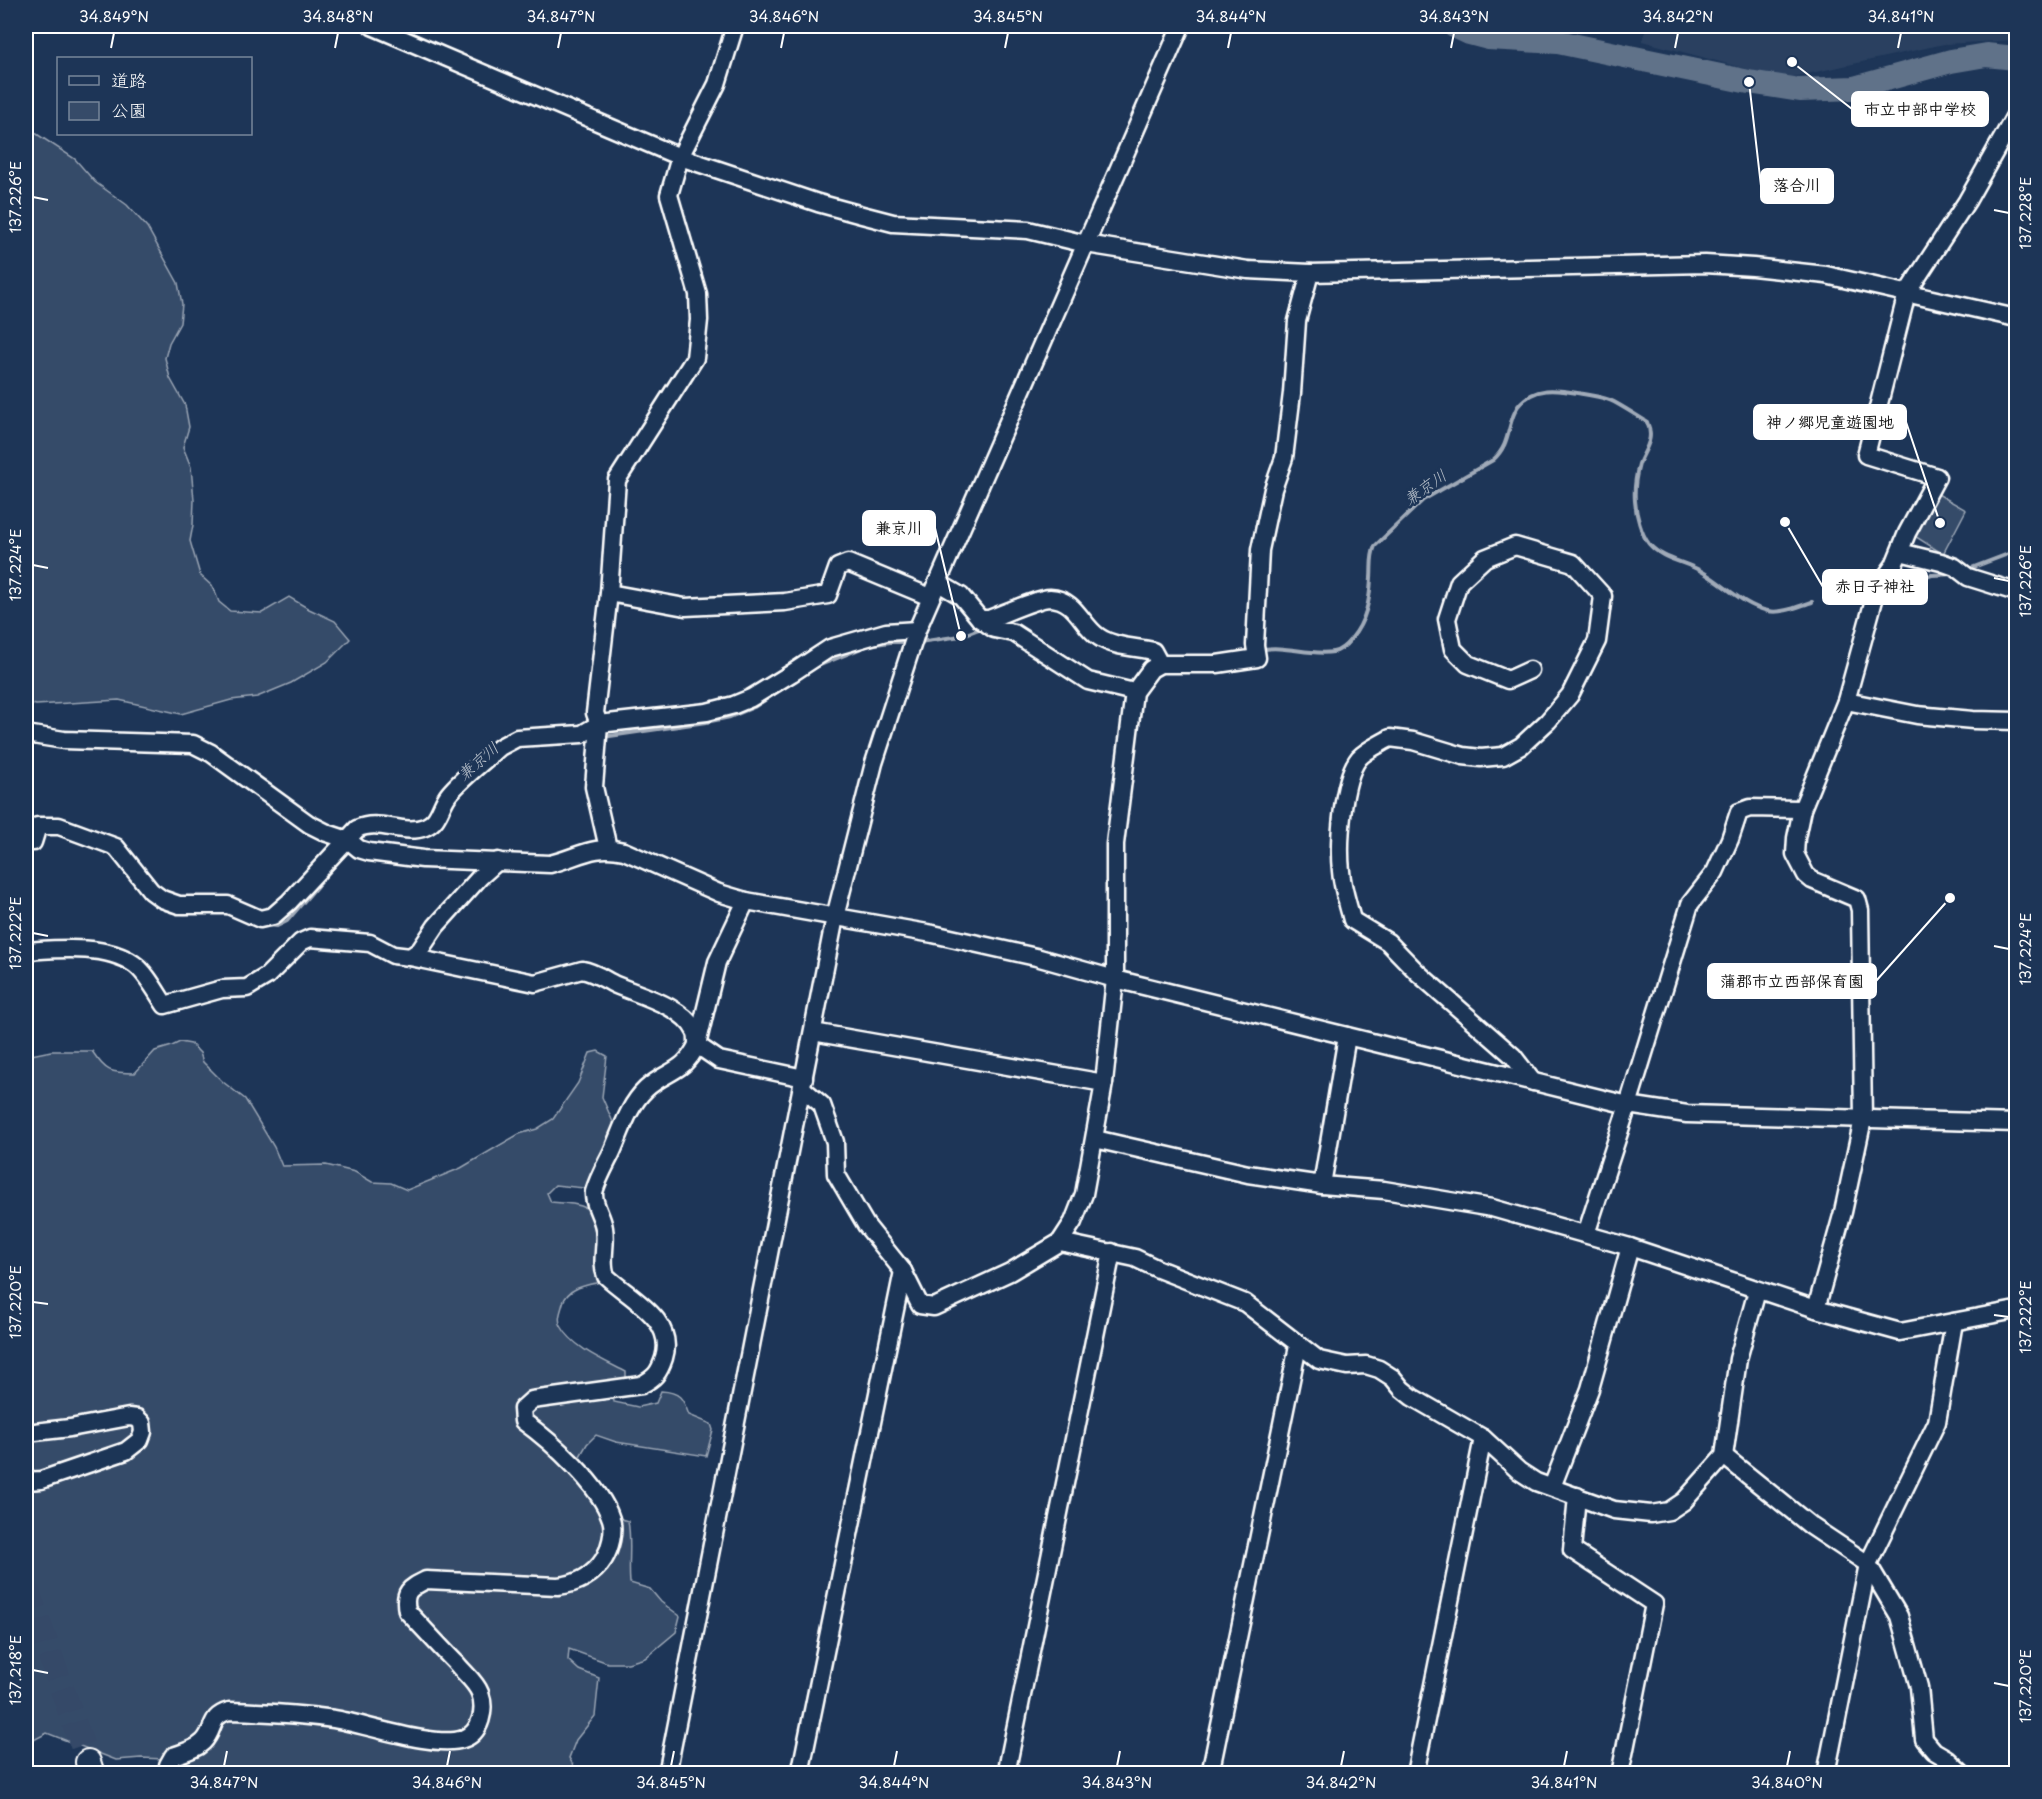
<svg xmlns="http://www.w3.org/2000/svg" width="2042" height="1799" font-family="'Playpen Sans','Klee One',sans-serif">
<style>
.built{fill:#2a4161}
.green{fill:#364b69;stroke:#9aa5b4;stroke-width:1.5}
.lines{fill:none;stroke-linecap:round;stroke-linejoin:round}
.stream{stroke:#a0aab8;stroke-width:4}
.river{stroke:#617289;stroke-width:24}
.highway-tunnel{stroke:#344968;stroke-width:24;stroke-dasharray:24 12;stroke-linecap:butt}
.minor-casing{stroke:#fff;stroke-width:21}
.highway-casing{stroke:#fff;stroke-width:28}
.minor{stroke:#1d3557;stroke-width:16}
.highway{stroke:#1d3557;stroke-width:24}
.ticks{fill:none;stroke:#fff;stroke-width:2}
.labels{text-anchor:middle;stroke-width:5;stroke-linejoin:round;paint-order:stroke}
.water-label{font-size:16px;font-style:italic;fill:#b8c0ca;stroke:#1d3557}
.leader{fill:none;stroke:#fff;stroke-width:2}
.callout-dot{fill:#fff;stroke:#1d3557;stroke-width:2}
.callout{fill:#fff;stroke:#fff;stroke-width:2}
.callout-label{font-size:16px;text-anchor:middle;font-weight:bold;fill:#111}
.neatline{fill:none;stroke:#fff;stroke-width:2}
.ticks-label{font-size:15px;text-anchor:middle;fill:#fff}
</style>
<rect width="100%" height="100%" fill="#1d3557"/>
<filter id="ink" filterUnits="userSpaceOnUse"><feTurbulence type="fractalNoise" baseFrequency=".0167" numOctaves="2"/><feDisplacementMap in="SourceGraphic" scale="12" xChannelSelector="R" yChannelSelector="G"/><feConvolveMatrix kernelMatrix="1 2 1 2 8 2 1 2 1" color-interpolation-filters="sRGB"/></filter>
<g filter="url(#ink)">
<!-- built -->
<polygon class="built" points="1647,26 2014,26 2013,40 1944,44 1784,79 1642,41"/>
<!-- green -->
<g class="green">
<polygon points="26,127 75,159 95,182 127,205 147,227 178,283 182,304 180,323 169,343 165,358 170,378 185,405 189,427 183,447 191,467 194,500 193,525 190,541 200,575 213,587 219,602 230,611 262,613 289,597 309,609 335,621 350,639 327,662 291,683 257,697 231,700 181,714 119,700 36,705 26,703"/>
<polygon points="1936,493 1966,510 1943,554 1913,535"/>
<path d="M180 1042 191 1044 200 1053 203 1062 223 1082 245 1099 274 1147 282 1166 326 1165 355 1172 372 1182 391 1183 407 1190 461 1168 519 1134 537 1129 553 1119 578 1083 590 1053 598 1051 607 1056 602 1097 616 1129 593 1184 584 1188 555 1185 547 1193 551 1202C563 1203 577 1203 588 1209 606 1219 600 1259 600 1276L597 1283C584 1285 567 1289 563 1303 561 1311 557 1319 561 1326 573 1348 605 1361 626 1372V1382L519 1405 574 1473 607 1520 601 1557 575 1578 426 1575 402 1592 465 1679 479 1709 462 1737 232 1706 204 1735 165 1759 141 1758 116 1760 47 1733 26 1744V1056L51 1051H92C106 1072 110 1073 135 1073L155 1051 172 1046Z"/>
<path d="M661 1391C680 1392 683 1398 689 1415L711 1424 713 1430 706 1456 616 1442 596 1435 587 1444 576 1463 526 1418 532 1405 613 1394 614 1402 638 1407 656 1403Z"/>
<path d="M615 1517 628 1521C632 1542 628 1562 630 1583L650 1589 661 1602 680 1616 676 1632 645 1658 628 1663H608L569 1649 568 1660 579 1670 599 1678 595 1716 576 1740 569 1758 578 1773 179 1774V1762L218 1719 240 1714 463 1744 483 1691 411 1609 417 1588 501 1589 598 1572Z"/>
</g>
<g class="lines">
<!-- stream -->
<g class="stream">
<polyline points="1966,570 2016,551"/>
<polyline points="1880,598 1901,595 1922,578 1932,575 1956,574"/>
<polyline points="1090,640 1097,646 1112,651"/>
<polyline points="919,642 961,636 984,627"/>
<path d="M1259 650C1284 644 1308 656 1333 652 1340 651 1347 644 1351 639 1366 621 1370 600 1371 578 1372 566 1370 557 1375 546L1423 500 1493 460C1512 443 1506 424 1518 406 1535 384 1560 390 1583 394 1593 396 1605 397 1614 402 1625 408 1636 415 1647 422 1655 439 1645 449 1639 464 1636 475 1634 489 1635 501 1636 514 1641 534 1649 544 1663 560 1684 561 1701 571 1724 584 1742 605 1768 611 1782 614 1799 606 1812 602"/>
<polyline points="813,668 869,645 890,642 909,642"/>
<polyline points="603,737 706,722 730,717 754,707 797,679"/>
<path d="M158 906C167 911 177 914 188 913"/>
<polyline points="261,924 277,926 287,921 341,858"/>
</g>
<!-- river -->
<polyline class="river" points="1454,26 1469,33 1488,38 1558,42 1749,82 1800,90 1854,88 1951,61 1986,55 2016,58"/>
<!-- highway-tunnel -->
<polyline class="highway-tunnel" points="26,1587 88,1762"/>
<defs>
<g id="minor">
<polyline points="372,26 680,157 818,203 862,215 893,223 1028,230 1086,244 1248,270 1310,273 1705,264 1753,267 1826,275 2016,318"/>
<polyline points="1900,552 1941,562 1955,567 1968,577 2016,592"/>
<polyline points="937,582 961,596 980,619 994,629 1014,633 1088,681 1134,692"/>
<polyline points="609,593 685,607 785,602 828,595 838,567 848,563 930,597"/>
<path d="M980 619H989C1003 614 1038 598 1050 598 1076 599 1081 625 1099 637 1114 647 1135 647 1153 651L1160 664"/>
<path d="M1530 670 1508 680 1468 664 1453 649 1447 619 1459 582 1485 558 1515 546 1573 563 1603 596 1597 641 1570 695 1548 721 1521 746 1503 756 1481 758 1463 756 1413 741 1390 738C1380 744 1366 750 1359 758 1342 779 1338 844 1341 871 1342 887 1348 904 1352 920L1388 942 1418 973 1513 1056 1533 1082"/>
<polyline points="1846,701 1917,715 1973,720 2016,721"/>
<path d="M26 734 64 740 193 744 211 753 309 824 327 833 348 840 359 849 369 852 423 859 550 864C579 857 593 844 624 851L719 893 746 901 933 934 1036 957 1115 979 1628 1105 1687 1114 2016 1123"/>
<path d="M26 842H33L38 826H59L116 847 151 891 162 899 179 905H228L260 919 273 916 289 902 357 829C379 818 403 836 425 827 440 821 440 805 449 794 463 777 483 762 500 747L517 738 582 734 599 724 707 712 734 705 751 698 792 673 830 648 886 632 917 630"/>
<polyline points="608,848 594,787 599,724 595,713 609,593 617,480 695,358 699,320 698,294 669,195 680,157 717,84 735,26"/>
<path d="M26 951C58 949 106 944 134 964 145 971 157 993 165 1005L222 989 247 988 267 976 301 942 310 938 370 943 393 955 410 957 420 950 436 926 480 877 498 861"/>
<path d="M410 957 535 983 582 970C595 972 605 980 616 985 639 995 683 1006 695 1031 697 1034 697 1041 697 1045L719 1060 804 1078"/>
<polyline points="813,1032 1104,1083"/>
<polyline points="802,1088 822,1105 835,1142 836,1174 866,1225 903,1271 920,1305 934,1307 1010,1272 1060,1242 1073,1222 1084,1194 1104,1083 1115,979 1115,844 1134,692 1151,669 1160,664 1217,664 1257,658 1255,645 1260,550 1273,489 1284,458 1292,393 1297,321 1310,273"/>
<polyline points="1095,1139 1248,1174 1322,1185 1384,1190 1492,1208 1630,1247 1816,1309 1900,1332 2016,1310"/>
<polyline points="1322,1185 1347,1036"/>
<polyline points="1586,1234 1628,1105 1690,904 1715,872 1730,839 1739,812 1750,808 1802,809"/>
<polyline points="1060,1242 1135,1258 1158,1269 1245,1303 1319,1360 1347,1366 1366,1365 1379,1369 1393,1378 1402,1389 1412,1397 1483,1438 1519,1471 1536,1482 1614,1510 1651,1514 1669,1511 1684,1501 1724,1456 1738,1359 1757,1291"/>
<polyline points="1816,1309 1843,1212 1863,1119 1860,910 1857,899 1812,880 1806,875 1795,854 1796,838 1802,809 1846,701 1877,589 1894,565 1907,533 1937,477 1866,455 1907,293 1967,201 2016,114"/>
<polyline points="26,1433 70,1428 129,1417 137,1418 142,1423 143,1432 140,1440 126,1451 41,1480 26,1481"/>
<polyline points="1724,1456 1811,1526 1868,1564 1899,1616 1919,1687 1924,1739 1934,1751 1946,1758 1963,1774"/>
<polyline points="1552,1487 1590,1389 1630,1247"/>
<polyline points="1577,1496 1572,1550 1654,1604 1620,1774"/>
<path d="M168 1774V1765L173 1756C184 1752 195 1750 203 1742 216 1729 208 1717 229 1711 264 1712 299 1714 334 1719 365 1724 436 1749 463 1739 481 1733 486 1709 480 1693 476 1682 464 1673 457 1664 440 1647 424 1629 407 1611 403 1591 410 1588 426 1580L558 1586C577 1584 594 1575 604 1559 610 1549 615 1531 611 1519 600 1485 552 1442 523 1421L522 1409 532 1400 641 1385C655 1378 659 1373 664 1358 676 1319 629 1298 606 1276 600 1261 607 1245 604 1228 602 1215 593 1205 594 1192 598 1178 605 1166 611 1154 621 1132 628 1106 646 1089 666 1070 683 1074 697 1045L717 962 746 901"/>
<polyline points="667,1774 835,917 874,763 917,630 1181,26"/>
<polyline points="800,1774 903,1271"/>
<polyline points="1006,1774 1112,1252"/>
<polyline points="1210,1774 1298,1346"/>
<polyline points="1415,1774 1483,1438"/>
<polyline points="1826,1774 1868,1564 1937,1422 1954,1322"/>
</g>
<polyline id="highway" points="88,1762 92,1774"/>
</defs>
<!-- minor casing -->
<use href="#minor" class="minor-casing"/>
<!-- highway casing -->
<use href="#highway" class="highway-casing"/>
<!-- minor -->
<use href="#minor" class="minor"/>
<!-- highway -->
<use href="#highway" class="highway"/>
</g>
</g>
<!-- ticks -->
<path class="ticks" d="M111 48 114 33M335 48 338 33M558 48 561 33M781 48 784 33M1005 48 1008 33M1228 48 1231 33M1451 48 1454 33M1675 48 1678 33M1898 48 1901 33M33 197 48 200M1994 210 2009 213M33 565 48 568M1994 578 2009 581M33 933 48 936M1994 946 2009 949M33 1302 48 1304M1994 1315 2009 1317M33 1670 48 1673M1994 1683 2009 1686M224 1766 227 1751M447 1766 450 1751M671 1766 674 1751M894 1766 897 1751M1117 1766 1120 1751M1341 1766 1344 1751M1564 1766 1567 1751M1787 1766 1790 1751"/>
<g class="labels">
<!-- water labels -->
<g class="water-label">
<text transform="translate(1425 487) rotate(-35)" y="6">兼京川</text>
<text transform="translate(478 761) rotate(-41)" y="6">兼京川</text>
</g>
</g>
<!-- callouts -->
<path class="leader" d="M1792 62L1852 109M1749 82L1761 186M1940 523L1906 422M961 636L935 528M1785 522L1823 587M1950 898L1876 981"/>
<g class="callout-dot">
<circle cx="1792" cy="62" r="6"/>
<circle cx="1749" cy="82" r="6"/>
<circle cx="1940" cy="523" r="6"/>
<circle cx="961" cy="636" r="6"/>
<circle cx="1785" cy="522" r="6"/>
<circle cx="1950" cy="898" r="6"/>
</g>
<g class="callout">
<rect x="1852" y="92" width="136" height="34" rx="6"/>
<rect x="1761" y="169" width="72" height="34" rx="6"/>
<rect x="1754" y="405" width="152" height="34" rx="6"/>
<rect x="863" y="511" width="72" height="34" rx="6"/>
<rect x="1823" y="570" width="104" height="34" rx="6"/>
<rect x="1708" y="964" width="168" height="34" rx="6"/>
</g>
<g class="callout-label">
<text x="1920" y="115">市立中部中学校</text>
<text x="1797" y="191">落合川</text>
<text x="1830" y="428">神ノ郷児童遊園地</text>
<text x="899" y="534">兼京川</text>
<text x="1875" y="592">赤日子神社</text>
<text x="1792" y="987">蒲郡市立西部保育園</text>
</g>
<!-- margin -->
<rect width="2042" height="1799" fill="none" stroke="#1d3557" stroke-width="66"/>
<!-- legend -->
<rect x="57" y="57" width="195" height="78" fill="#1d3557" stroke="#77869a" stroke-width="1.5"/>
<rect x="69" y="76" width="30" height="9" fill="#1d3557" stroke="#77869a" stroke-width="1.5"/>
<text x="111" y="87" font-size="18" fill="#ffffff">道路</text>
<rect x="69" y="102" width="30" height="18" fill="#364b69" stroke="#77869a" stroke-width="1.5"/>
<text x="111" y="117" font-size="18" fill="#ffffff">公園</text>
<rect x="33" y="33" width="1976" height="1733" class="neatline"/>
<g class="ticks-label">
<text x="114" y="22">34.849°N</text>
<text x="338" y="22">34.848°N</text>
<text x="561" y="22">34.847°N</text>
<text x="784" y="22">34.846°N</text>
<text x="1008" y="22">34.845°N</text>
<text x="1231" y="22">34.844°N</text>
<text x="1454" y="22">34.843°N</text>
<text x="1678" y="22">34.842°N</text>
<text x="1901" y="22">34.841°N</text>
<text transform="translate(16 197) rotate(-90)" y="5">137.226°E</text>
<text transform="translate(2026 213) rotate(-90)" y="5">137.228°E</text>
<text transform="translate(16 565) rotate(-90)" y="5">137.224°E</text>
<text transform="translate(2026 581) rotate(-90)" y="5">137.226°E</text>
<text transform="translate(16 933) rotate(-90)" y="5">137.222°E</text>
<text transform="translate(2026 949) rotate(-90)" y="5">137.224°E</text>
<text transform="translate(16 1302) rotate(-90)" y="5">137.220°E</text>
<text transform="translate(2026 1317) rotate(-90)" y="5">137.222°E</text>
<text transform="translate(16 1670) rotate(-90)" y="5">137.218°E</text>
<text transform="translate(2026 1686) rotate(-90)" y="5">137.220°E</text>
<text x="224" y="1788">34.847°N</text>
<text x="447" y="1788">34.846°N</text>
<text x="671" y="1788">34.845°N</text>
<text x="894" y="1788">34.844°N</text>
<text x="1117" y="1788">34.843°N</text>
<text x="1341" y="1788">34.842°N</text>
<text x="1564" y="1788">34.841°N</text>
<text x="1787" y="1788">34.840°N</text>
</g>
</svg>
